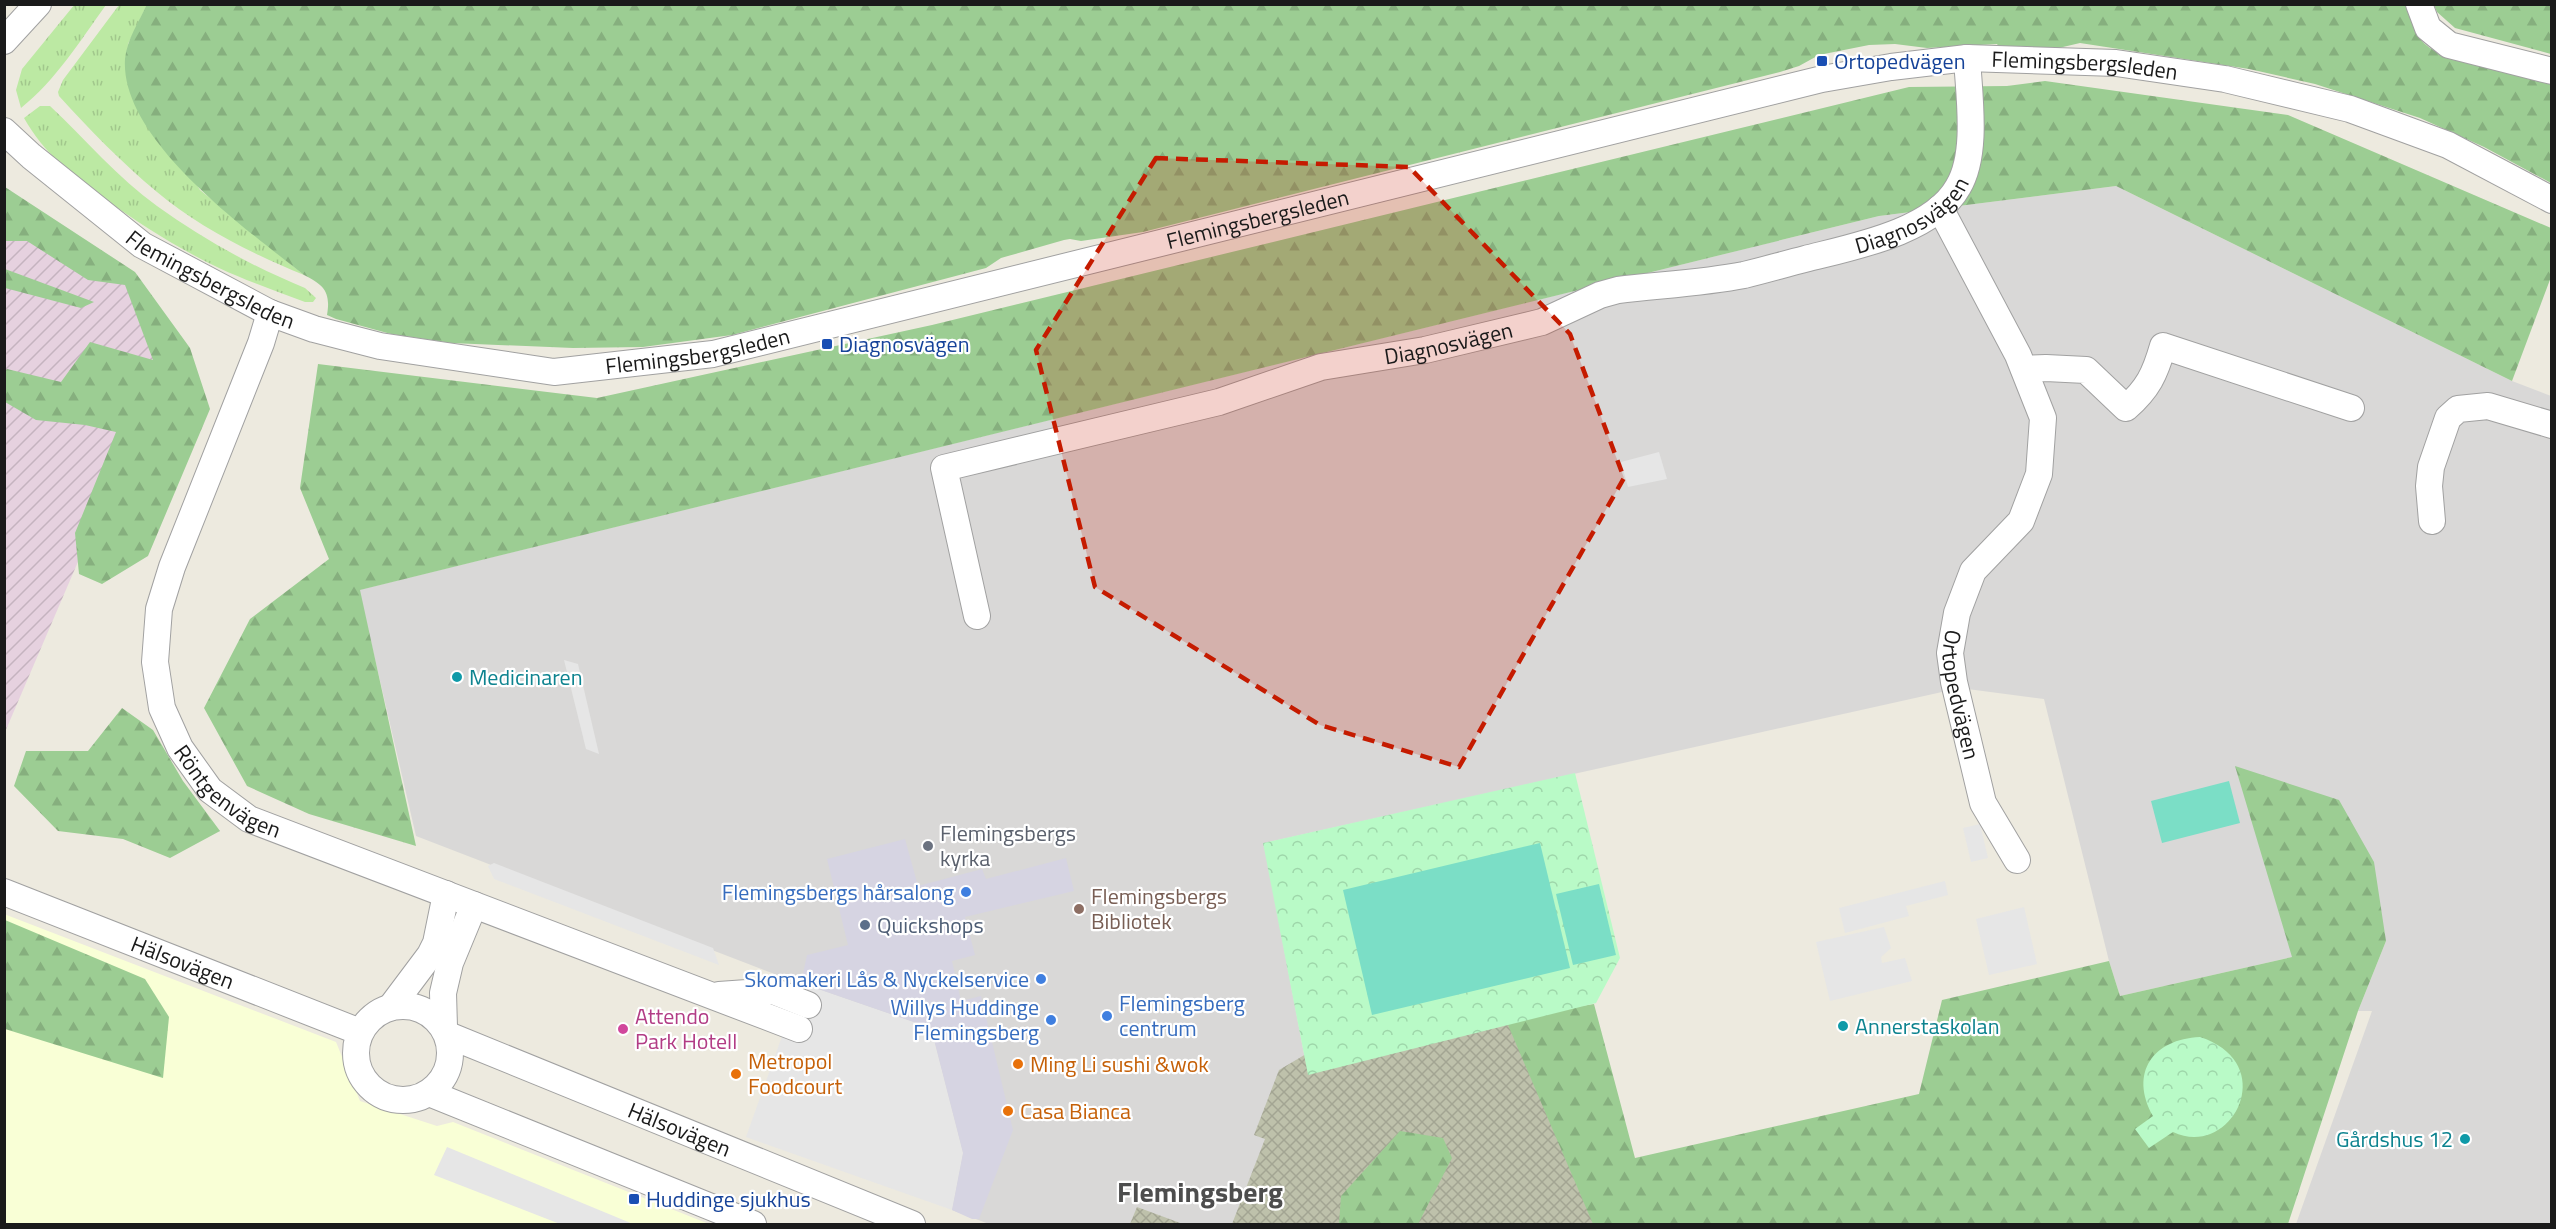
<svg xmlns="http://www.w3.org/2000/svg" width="2556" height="1229" font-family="'Titillium Web',sans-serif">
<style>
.residential{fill:#d9d8d7}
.industrial{fill:url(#industrial-furrows)}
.education{fill:#f9ffd6}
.construction{fill:url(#construction-cross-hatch)}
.grass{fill:url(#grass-tufts)}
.forest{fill:url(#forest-firs)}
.park{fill:url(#park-crowns)}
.pitch{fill:#7bdec6}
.parking{fill:#e6e6e6}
.plaza{fill:#d6d4e2}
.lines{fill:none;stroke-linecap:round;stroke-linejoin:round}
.minor-casing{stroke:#a1a1a1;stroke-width:28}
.minor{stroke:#fff;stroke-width:26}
.marked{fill:#c51b00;fill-opacity:0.2;stroke:#c51b00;stroke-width:4.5;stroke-dasharray:12 8;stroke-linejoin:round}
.transit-dot{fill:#1a4fb4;stroke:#fff;stroke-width:2}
.culture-dot{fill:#0f9aa8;stroke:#fff;stroke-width:2}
.worship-dot{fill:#6b7280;stroke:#fff;stroke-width:2}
.shop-dot{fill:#3f7fe0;stroke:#fff;stroke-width:2}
.education-dot{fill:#8d6e63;stroke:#fff;stroke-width:2}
.service-dot{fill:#5c6f8a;stroke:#fff;stroke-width:2}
.hotel-dot{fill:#d1479c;stroke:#fff;stroke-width:2}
.food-dot{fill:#e8710a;stroke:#fff;stroke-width:2}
.labels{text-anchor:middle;stroke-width:4.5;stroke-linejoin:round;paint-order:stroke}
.transit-label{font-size:22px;fill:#164399;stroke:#fff;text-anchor:start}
.street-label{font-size:22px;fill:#1a1a1a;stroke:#fff}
.culture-label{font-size:22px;fill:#0d838f;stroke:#fff;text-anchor:start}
.worship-label{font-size:22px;fill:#5b616d;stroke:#fff;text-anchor:start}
.shop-label{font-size:22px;fill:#366cbe;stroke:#fff;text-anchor:end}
.education-label{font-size:22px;fill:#785e54;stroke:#fff;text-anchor:start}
.service-label{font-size:22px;fill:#4e5e75;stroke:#fff;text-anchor:start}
.hotel-label{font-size:22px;fill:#b23c85;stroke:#fff;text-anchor:start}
.food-label{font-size:22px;fill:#c56008;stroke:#fff;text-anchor:start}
.district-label{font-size:28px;font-weight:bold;fill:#4d4d4d;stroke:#fff}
</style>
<defs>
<pattern id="industrial-furrows" width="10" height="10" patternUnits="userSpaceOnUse" patternTransform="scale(1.5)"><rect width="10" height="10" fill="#e6d1df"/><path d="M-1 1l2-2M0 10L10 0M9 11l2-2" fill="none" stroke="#c5b3bf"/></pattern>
<pattern id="construction-cross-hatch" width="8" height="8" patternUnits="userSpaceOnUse" patternTransform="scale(1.5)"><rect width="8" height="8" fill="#bec1ab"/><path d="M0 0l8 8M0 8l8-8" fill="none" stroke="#a3a593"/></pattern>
<pattern id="grass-tufts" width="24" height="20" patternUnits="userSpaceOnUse" patternTransform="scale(1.5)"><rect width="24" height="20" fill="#bce9a3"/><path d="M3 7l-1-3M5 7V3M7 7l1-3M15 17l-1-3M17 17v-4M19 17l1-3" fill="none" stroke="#a1c78c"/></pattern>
<pattern id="forest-firs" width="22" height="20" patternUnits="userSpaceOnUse" patternTransform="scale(1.5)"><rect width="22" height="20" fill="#9ccd93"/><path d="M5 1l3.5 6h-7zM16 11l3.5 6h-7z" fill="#86af7e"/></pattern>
<pattern id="park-crowns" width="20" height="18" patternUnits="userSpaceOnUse" patternTransform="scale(1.5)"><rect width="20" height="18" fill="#b9fac7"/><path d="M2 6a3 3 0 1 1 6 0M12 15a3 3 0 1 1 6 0" fill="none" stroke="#9ed6aa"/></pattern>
</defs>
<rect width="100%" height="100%" fill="#edeadf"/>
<!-- residential -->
<polygon class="residential" points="2116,186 2512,381 2551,396 2551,1224 2296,1224 2372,1011 2358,1011 2386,941 2292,957 2120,996 2109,961 2044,699 1960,688 1264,843 1308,1075 1247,1224 989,1224 952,1210 963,1153 931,1028 798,983 416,836 359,590 1879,216"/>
<!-- industrial -->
<polygon class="industrial" points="5,224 127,275 167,354 5,732"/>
<!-- education -->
<polygon class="education" points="4,914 336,1042 360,1101 437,1126 453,1122 709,1224 5,1224"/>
<!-- construction -->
<g class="construction">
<polygon points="1535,976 1622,1224 1232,1224 1265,1139 1254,1135 1279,1070 1372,1015"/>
<polygon points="1137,1207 1183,1224 1130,1224"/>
</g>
<!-- grass -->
<g class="grass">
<path d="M75 4 106 5C80 41 56 80 21 108L16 90 22 69Z"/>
<path d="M119 5H147L128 44 126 75 200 190 304 275C255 255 198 227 157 192 122 163 90 130 59 96L58 92 63 80Z"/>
<path d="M40 106H50C85 139 118 178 157 206 203 239 253 267 305 288L316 298 313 302H305C276 291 247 281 219 268 179 249 141 225 105 199 73 177 43 152 24 118Z"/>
</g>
<!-- forest -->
<g class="forest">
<path d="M147 4 2409 5C2411 27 2417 42 2437 52L2551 82V183L2484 147 2420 118 2315 84 2249 69 2080 43 2008 60 1997 44 1927 48 1895 44 1869 45 1819 55 1799 66 1780 72 1143 232 1081 241 1070 239 1064 240 1001 258 986 268 732 335 643 347 573 348 451 343 391 334 336 319 327 315C331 292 324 285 304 275 248 230 120 140 125 59 127 39 139 22 147 4Z"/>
<polygon points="2434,5 2551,5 2551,54 2455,28 2437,12"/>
<polygon points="2045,81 2288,115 2551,228 2551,277 2512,381 2116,186 1879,216 360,590 416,846 309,814 247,786 204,708 250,619 329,559 300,488 318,364 597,398 932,325 1909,87 2007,86"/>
<polygon points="5,187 135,272 190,348 210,409 148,556 102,584 79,574 75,533 116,432 85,425 36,420 5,402 5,371 7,369 61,382 90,342 153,360 125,285 88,280 27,241 5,241"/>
<polygon points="5,269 94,302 81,308 5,288"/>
<polygon points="122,708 153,730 183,781 220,831 170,858 123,839 58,831 14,786 26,751 88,751"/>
<polygon points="2235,766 2339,800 2374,862 2386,941 2358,1011 2288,1224 1593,1224 1505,1018 1594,1004 1635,1158 1919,1094 1942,1000 2109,961 2120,996 2292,957"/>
<polygon points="5,920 145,979 169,1017 163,1078 5,1029"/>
<polygon points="1400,1131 1443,1138 1452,1158 1418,1224 1339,1224 1341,1196"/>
</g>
<!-- park -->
<g class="park">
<polygon points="1575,773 1620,958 1596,1003 1308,1075 1263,843"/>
<path d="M2200 1037C2282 1064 2231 1160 2173 1132L2149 1148 2135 1129 2153 1116C2129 1073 2153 1039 2200 1037Z"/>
</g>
<!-- pitch -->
<g class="pitch">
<polygon points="2229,781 2240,823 2162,843 2151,801"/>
<polygon points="1540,843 1570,968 1372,1015 1343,890"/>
<polygon points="1599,884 1616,955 1573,965 1556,894"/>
</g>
<!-- parking -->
<g class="parking">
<polygon points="1659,452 1667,479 1628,487 1621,462"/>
<polygon points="564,660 578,664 599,754 586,749"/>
<polygon points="1980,824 1988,858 1971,862 1963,828"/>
<polygon points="494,863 713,948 719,965 494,879 488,866"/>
<polygon points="1945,881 1948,895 1906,906 1909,916 1845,933 1839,908"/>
<polygon points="2024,907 2037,964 1989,975 1976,919"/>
<polygon points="1884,927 1891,948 1881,957 1882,963 1905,958 1912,981 1830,1001 1816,942"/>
<polygon points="801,983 931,1028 963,1153 952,1210 746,1137"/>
<polygon points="447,1147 633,1224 560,1224 434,1175"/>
</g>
<!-- plaza -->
<polygon class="plaza" points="905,839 918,886 982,869 986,879 1066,858 1074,891 965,917 975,955 952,961 961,1001 981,996 1013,1130 979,1219 972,1219 952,1210 963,1153 931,1028 801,983 807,955 848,945 827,859"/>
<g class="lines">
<defs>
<g id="minor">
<polyline points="2419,4 2428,28 2449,45 2552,71"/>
<polyline points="4,41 38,4"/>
<path id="s1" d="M4 131 31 156 142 245 270 313 314 329 380 346 554 372 713 354 1822 79 1891 67 1967 58 2116 63 2225 79 2350 109 2448 145 2552 200"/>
<path id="s2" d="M1940 208 2018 355 2043 418 2039 474 2021 521 1973 571 1957 613 1950 653 1954 682 1983 803 2017 860"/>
<path id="s3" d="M270 313 261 343 172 567 159 609 155 662 162 708 180 748 210 790 249 819 799 1029"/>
<path d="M2024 369 2046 368 2086 370 2126 408C2148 389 2155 374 2163 346L2351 408"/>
<polyline points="2432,521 2429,486 2431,467 2448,418 2458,409 2488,406 2552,425"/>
<path id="s4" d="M977 616 944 468 1219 402 1321 367 1425 350 1542 322 1600 295 1618 290C1659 285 1703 283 1744 275 1765 270 1785 264 1805 259 1852 247 1933 232 1958 187 1978 154 1969 96 1967 58"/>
<path id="s5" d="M4 892 360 1032"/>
<polyline points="719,995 773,991 808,1005"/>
<circle cx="403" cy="1053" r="47"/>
<polyline points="391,1007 430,955 436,943 446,894"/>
<polyline points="444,1027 443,993 450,963 474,905"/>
<path id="s6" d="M448 1035 912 1224"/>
<polyline points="429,1093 753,1224"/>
</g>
</defs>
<!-- minor casing -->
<use href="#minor" class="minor-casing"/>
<!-- minor -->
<use href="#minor" class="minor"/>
</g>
<!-- marked area -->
<path class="marked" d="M1156 158 1409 167 1570 334 1624 478 1459 767 1320 725 1095 587 1036 350Z"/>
<!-- markers -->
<g class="transit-dot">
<rect x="1816" y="55" width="12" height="12" rx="3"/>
<rect x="821" y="338" width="12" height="12" rx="3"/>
<rect x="628" y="1193" width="12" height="12" rx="3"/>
</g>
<g class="culture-dot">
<circle cx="457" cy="677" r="6"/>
<circle cx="1843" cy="1026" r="6"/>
<circle cx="2465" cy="1139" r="6"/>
</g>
<circle class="worship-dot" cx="928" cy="846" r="6"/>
<g class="shop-dot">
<circle cx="966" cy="892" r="6"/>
<circle cx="1041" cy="979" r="6"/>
<circle cx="1107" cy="1016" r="6"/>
<circle cx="1051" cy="1020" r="6"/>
</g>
<circle class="education-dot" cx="1079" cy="909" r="6"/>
<circle class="service-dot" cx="865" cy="925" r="6"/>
<circle class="hotel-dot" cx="623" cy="1029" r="6"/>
<g class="food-dot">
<circle cx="1018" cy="1064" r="6"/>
<circle cx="736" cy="1074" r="6"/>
<circle cx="1008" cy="1111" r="6"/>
</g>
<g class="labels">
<!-- transit labels -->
<g class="transit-label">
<text x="1834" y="69">Ortopedvägen</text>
<text x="839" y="352">Diagnosvägen</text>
<text x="646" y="1207">Huddinge sjukhus</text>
</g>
<!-- street labels -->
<g class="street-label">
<text dy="8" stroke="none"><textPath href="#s1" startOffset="2182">Flemingsbergsleden</textPath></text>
<text dy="8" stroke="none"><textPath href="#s4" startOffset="1158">Diagnosvägen</textPath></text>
<text dy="8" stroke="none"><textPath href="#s1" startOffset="1336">Flemingsbergsleden</textPath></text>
<text dy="8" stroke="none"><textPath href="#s1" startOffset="256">Flemingsbergsleden</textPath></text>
<text dy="8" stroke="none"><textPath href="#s4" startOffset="672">Diagnosvägen</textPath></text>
<text dy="8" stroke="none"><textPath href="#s1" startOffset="760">Flemingsbergsleden</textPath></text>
<text dy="8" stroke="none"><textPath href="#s2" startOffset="538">Ortopedvägen</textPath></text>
<text dy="8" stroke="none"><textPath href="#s3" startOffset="526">Röntgenvägen</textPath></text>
<text dy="8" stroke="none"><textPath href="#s5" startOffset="192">Hälsovägen</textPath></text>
<text dy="8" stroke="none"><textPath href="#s6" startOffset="250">Hälsovägen</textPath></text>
</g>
<!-- culture labels -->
<g class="culture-label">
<text x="469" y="685">Medicinaren</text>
<text x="1855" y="1034">Annerstaskolan</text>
<text x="2453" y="1147" text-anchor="end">Gårdshus 12</text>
</g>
<!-- worship labels -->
<g class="worship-label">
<text x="940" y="841">Flemingsbergs<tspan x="940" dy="25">kyrka</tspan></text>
</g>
<!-- shop labels -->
<g class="shop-label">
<text x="954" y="900">Flemingsbergs hårsalong</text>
<text x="1029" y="987">Skomakeri Lås &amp; Nyckelservice</text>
<text x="1119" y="1011" text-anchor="start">Flemingsberg<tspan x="1119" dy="25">centrum</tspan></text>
<text x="1039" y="1015">Willys Huddinge<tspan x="1039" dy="25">Flemingsberg</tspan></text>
</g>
<!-- education labels -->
<g class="education-label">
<text x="1091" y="904">Flemingsbergs<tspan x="1091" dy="25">Bibliotek</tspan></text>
</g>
<!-- service labels -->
<g class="service-label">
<text x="877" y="933">Quickshops</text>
</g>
<!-- hotel labels -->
<g class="hotel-label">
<text x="635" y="1024">Attendo<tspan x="635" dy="25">Park Hotell</tspan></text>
</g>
<!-- food labels -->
<g class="food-label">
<text x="748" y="1069">Metropol<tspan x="748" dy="25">Foodcourt</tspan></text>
<text x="1030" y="1072">Ming Li sushi &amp;wok</text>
<text x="1020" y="1119">Casa Bianca</text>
</g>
<!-- district labels -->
<g class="district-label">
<text x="1200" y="1202">Flemingsberg</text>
</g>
</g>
<!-- border -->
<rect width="2556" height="1229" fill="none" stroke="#1a1a1a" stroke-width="12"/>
</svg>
